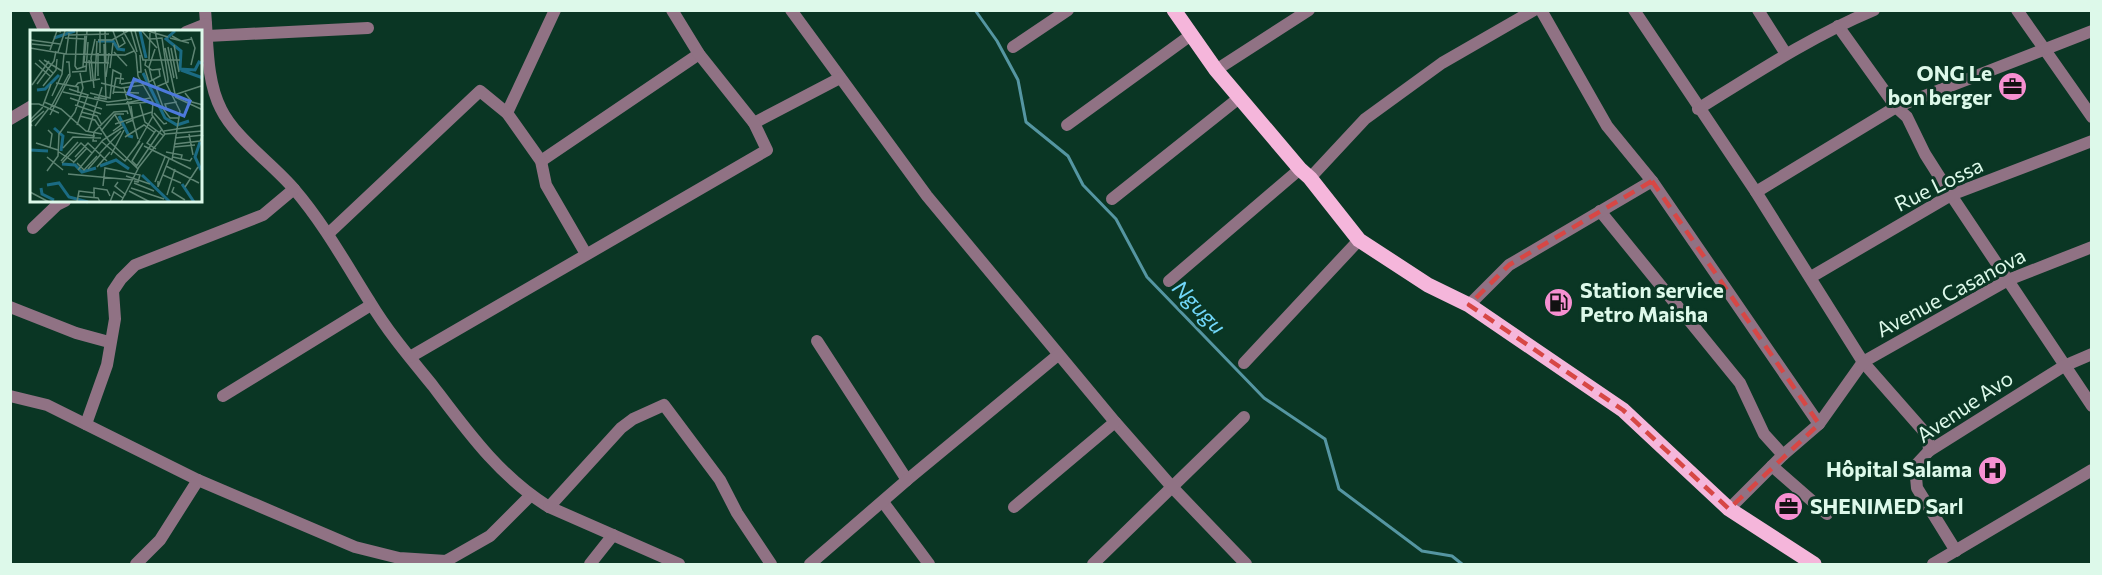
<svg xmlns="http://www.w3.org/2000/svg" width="2102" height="575" font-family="Commissioner,sans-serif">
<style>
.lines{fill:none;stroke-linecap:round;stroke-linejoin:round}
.stream{stroke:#5596a2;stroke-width:3}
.minor{stroke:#907284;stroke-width:12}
.major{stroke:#f5b6db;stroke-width:15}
.marked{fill:none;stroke:#d74745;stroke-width:4.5;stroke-dasharray:12 8;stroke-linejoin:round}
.labels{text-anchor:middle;stroke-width:6;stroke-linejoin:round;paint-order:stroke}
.poi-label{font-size:21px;font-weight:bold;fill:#ddf9ea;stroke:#0a3624;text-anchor:end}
.street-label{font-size:21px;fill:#ddf9ea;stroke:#0a3624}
.water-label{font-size:22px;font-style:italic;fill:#71d7f9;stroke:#0a3624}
.inset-river{fill:none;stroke:#1b6b83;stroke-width:3}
.inset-road{fill:none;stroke:#5e8473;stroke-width:1.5}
.view{fill:#4d79dc;fill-opacity:0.15;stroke:#4d79dc;stroke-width:3}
.inset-edge{fill:none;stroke:#ddf9ea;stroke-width:3}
</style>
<rect width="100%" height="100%" fill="#0a3624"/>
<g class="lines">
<!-- stream -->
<polyline class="stream" points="975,10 997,41 1018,80 1026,122 1068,156 1083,185 1116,219 1147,277 1264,398 1325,439 1339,489 1422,551 1452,556 1462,564"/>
<!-- minor -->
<g class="minor">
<polyline points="35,10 45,32"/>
<path d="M205 10C208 42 206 80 221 109 235 138 273 164 294 189 324 224 346 264 370 302 388 332 411 359 433 386 467 431 500 477 549 507L679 564"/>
<polyline points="791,10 927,196 1115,422 1172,487 1246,564"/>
<polyline points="1541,10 1607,126 1652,181 1819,424"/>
<polyline points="1634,10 1756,192 1863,362 1928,436 1929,451"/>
<polyline points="1758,10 1786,54"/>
<polyline points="2017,10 2092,117"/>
<polyline points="1838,26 1896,107 1907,117 1925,154 1951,195 2092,406"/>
<polyline points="186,32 206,24"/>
<polyline points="207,36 368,28"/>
<polyline points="1013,47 1068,10"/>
<polyline points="1216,70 1309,10"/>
<path d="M1698 109C1756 73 1812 36 1874 10"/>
<polyline points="507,113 555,10"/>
<polyline points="10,119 32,106"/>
<polyline points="754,123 840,78"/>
<polyline points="1067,125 1191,35"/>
<polyline points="541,161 699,54"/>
<polyline points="1310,178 1365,119 1442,63 1534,10"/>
<polyline points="1756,192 1896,107 2092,31"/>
<polyline points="1112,199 1239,98"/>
<polyline points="1600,211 1740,383 1764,434 1783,455"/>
<polyline points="33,228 57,205 65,201"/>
<polyline points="328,234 480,91 507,113 541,161 546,185 586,254"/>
<polyline points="1811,277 1951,195 2092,141"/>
<polyline points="1169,281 1300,169"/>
<polyline points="1469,305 1509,265 1652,181"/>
<polyline points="10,307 76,333 109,342"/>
<polyline points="817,341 907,480"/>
<polyline points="410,357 767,150 754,123 699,54 672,10"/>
<polyline points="1244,363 1359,240"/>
<polyline points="10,396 47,405 198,480 355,547 399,558 446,561 490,536 531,495"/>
<polyline points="223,396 371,305"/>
<polyline points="86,424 107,365 115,319 113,291 121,279 135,265 263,215 294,189"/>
<polyline points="1772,466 1827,514"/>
<polyline points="883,502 929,564"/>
<polyline points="549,507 621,428 633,419 664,405 720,480 737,513 771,564"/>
<polyline points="1014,507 1115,422"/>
<polyline points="1729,509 1783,455 1819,424 1863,362 2008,280 2092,247"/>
<polyline points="1956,551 1917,488 1915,466 1929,451 2064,366 2092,354"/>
<polyline points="136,564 160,540 198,480"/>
<polyline points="590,564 613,535"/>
<polyline points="810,564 907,480 1058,355"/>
<polyline points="1093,564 1244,417"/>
<polyline points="1933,564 2092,470"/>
</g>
<!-- major -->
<polyline class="major" points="1174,10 1216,70 1300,169 1310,178 1359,240 1428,285 1469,305 1623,410 1729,509 1814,564"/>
</g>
<!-- marked area -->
<path class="marked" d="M1652 181 1819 424 1729 509 1623 410 1469 305 1509 265Z"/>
<!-- icons -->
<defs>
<symbol id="office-disc" viewBox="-11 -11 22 22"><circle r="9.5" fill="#f690d1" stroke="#0a3624"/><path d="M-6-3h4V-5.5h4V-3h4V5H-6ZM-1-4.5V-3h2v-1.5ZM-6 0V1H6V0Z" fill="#111"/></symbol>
<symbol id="fuel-disc" viewBox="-11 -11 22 22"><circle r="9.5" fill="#f690d1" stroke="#0a3624"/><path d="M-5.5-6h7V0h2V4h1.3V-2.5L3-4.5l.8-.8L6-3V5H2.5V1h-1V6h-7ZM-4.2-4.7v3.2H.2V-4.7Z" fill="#111"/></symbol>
<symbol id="hospital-disc" viewBox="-11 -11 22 22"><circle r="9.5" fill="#f690d1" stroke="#0a3624"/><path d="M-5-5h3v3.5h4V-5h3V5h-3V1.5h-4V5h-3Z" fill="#111"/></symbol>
</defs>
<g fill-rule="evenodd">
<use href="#office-disc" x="1996" y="70" width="33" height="33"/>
<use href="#fuel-disc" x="1542" y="286" width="33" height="33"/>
<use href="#hospital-disc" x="1976" y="454" width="33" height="33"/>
<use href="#office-disc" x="1772" y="490" width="33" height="33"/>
</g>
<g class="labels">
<!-- poi labels -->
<g class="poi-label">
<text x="1992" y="81">ONG Le<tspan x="1992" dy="24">bon berger</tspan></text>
<text x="1580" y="298" text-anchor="start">Station service<tspan x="1580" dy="24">Petro Maisha</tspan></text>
<text x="1972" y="477">Hôpital Salama</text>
<text x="1810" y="514" text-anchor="start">SHENIMED Sarl</text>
</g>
<!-- street labels -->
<g class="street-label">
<text transform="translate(1939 185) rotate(-26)" y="7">Rue Lossa</text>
<text transform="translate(1951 293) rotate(-28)" y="7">Avenue Casanova</text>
<text transform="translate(1965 407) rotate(-34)" y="7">Avenue Avo</text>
</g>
<!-- water labels -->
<g class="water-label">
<text transform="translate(1199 307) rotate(46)" y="8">Ngugu</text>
</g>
</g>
<!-- overview -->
<g transform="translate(30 30)">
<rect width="172" height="172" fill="#0a3624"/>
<path class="inset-river" d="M110 1 116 28M145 1 136 9 151 21 150 39 165 40 169 32 173 34M24 8 45 1M68 11H83L88 19 95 20M151 40 173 48M113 43 135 88 147 95 159 91M7 60 15 59 29 45M89 86 99 106 103 107M24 98 33 106 31 121M170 112 165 127 171 140M0 120 18 121M32 134 45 135 52 142 66 138M70 136 86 130 99 139M112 145 140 172M152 154 164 172M17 155 29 153 39 167 58 172M11 158 12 164 24 170"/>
<path class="inset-road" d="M47 1 45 36 47 39 56 36M57 1 54 32 79 33M70 1V23M75 1 76 33M83 1 89 17 95 13 92 7M101 1 107 22M105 1 113 30H150M112 1 127 18M118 1 138 7M125 1 136 53 150 81 142 130M39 5 79 4M142 6 151 11 162 9M35 8 55 9M140 8 159 13M120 9 132 8 138 49V52L126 57M1 10 30 14M68 10H82L98 1M2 14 22 16M144 15 149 42M138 17 144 48M0 18 36 24 95 25 104 21M135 18 145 64M141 18 147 49M20 20 27 1 31 2M28 22 35 1M84 22 97 36M36 24 39 3M119 29 120 3M9 30 23 43M14 30 32 41M59 30 61 50M116 30 115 35 122 40 131 39M5 33 20 46M161 35 165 18 161 7M53 37 55 4M80 38 83 13M115 39 119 52 130 46 129 39M42 42 56 41 58 12M108 42H111L110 25M68 46V23M76 47 79 23M65 49 67 11M123 49 134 80 140 88H148M122 50 119 37 125 19M26 53 48 57V63M71 53 91 58 113 55M7 54 24 31 26 21M91 54 111 51M2 55 19 31M13 56 26 40 27 29M45 57 48 53 70 49M64 58 61 28 65 9M94 58 108 109M39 59 58 65 47 95M33 62 78 72 102 69M84 62 109 63M60 63 80 68 83 40 91 44 90 54M155 63 162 72 173 75M83 64 86 48 94 49M144 65 171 56M22 66 32 44 34 24M64 67 76 69 74 14M145 67 173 80M40 68 72 79M14 72 31 79 56 101 72 104M96 73 120 68M0 74H9L29 83M110 74 115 92 134 106M45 75 71 84M76 75 122 72M20 79 39 44M137 80 135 74 147 72M51 82 67 86 72 95M124 83 134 94 137 93M20 85 40 46 39 32H36M50 86 65 90 79 111 108 139M0 90 12 78 21 54M96 93 103 90 101 76M85 94 122 82M2 96 0 93 14 81M5 96 19 78M18 100 22 104 20 118M126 100 117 113 126 119M71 101 85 84H94M83 101 91 95 85 85M134 101 173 95M37 102 65 106M58 102 72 57M135 104 173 101M159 104 163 125M95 107 114 95 124 102M145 108 173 105M67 111H63L64 102 84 82 97 81 98 84M71 111 95 131 110 111M6 113 28 120M145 114 170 111 173 105M114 116 161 139M144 117 165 115M33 118 43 107 71 108M105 118 123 86M29 122 44 132M136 122 152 125 151 129M70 123 91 101M81 125 94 100M17 127 33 140M45 127 58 113 77 131M143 127 160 131 162 128M31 131 48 112M32 133 51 113 62 123M43 133 57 118M47 133 54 140 67 126M107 136 102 131 113 113M136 136 169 153M67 137 80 122M106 137 132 99M58 139 71 124M48 140 73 110 93 97M17 141 28 126 29 104 45 82 53 58 50 43M38 144 103 150M133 145 151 153M96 146 120 154M128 151V157L139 129M88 152 85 156 96 165M125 152 135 127M104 153 124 161M73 156 75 138 110 145 108 152 104 151M144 157 142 162 155 170M155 157 168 137M101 158 134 169M99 161 120 172M0 162 19 172M137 165 145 139M48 166 68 168 70 172M64 168V158L77 160 80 166M47 172 49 161 65 163M80 172 84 162 93 168M91 172 109 137 135 104 122 85 123 72 108 46 106 24 93 1"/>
<path class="view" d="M104 49 160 71 154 86 98 64Z"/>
<rect width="172" height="172" class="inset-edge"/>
</g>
<!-- border -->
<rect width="2102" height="575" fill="none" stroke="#ddf9ea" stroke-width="24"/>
</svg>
